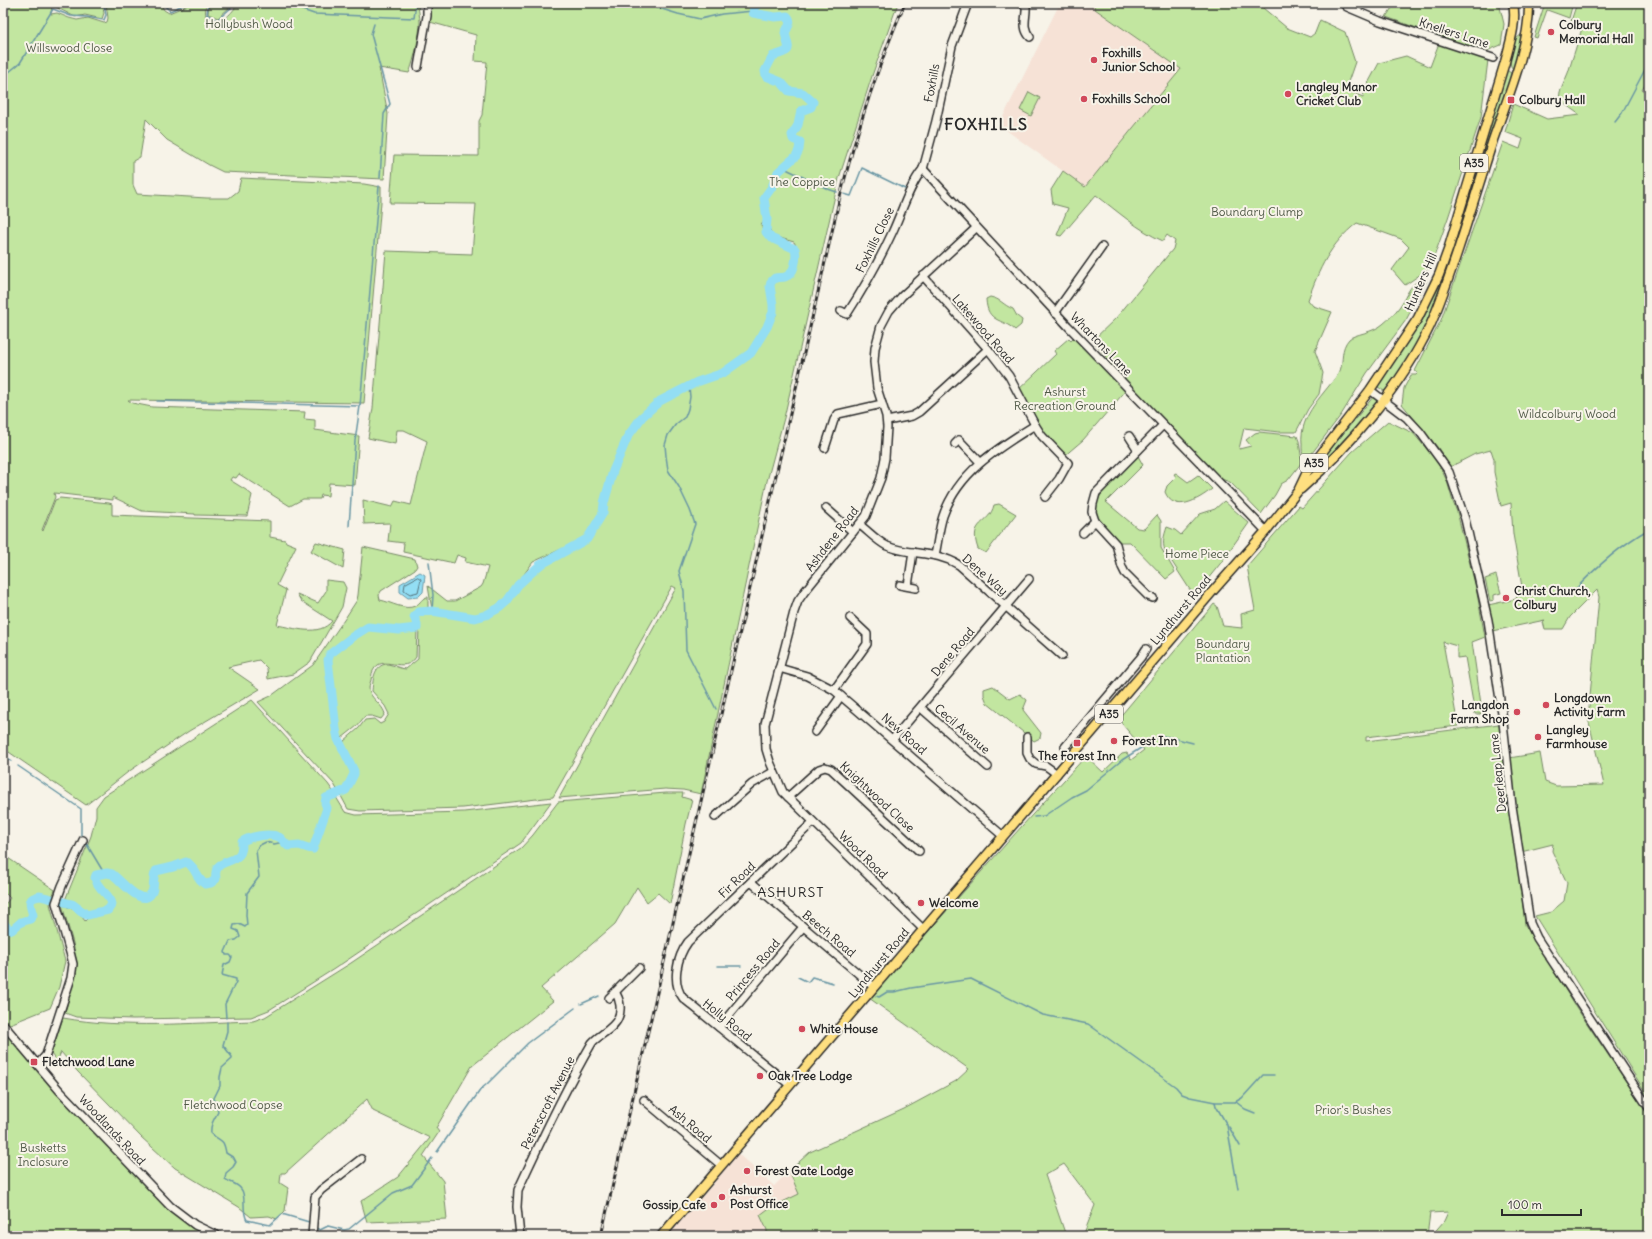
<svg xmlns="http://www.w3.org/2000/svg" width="1652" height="1239" font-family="Delius,sans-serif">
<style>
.built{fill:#f6e2d6}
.green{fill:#c2e6a0;stroke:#768866;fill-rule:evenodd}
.water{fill:#93def4;stroke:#6996a4}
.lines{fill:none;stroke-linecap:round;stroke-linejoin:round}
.shore{stroke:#55737b;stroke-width:1}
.stream{stroke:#6996a4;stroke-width:1.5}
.river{stroke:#93def4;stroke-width:9}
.minor-casing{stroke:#2b2b2b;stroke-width:10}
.major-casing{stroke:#2b2b2b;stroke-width:11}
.minor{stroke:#f7f3e8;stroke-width:7}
.major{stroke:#fedf80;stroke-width:8}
.rail-casing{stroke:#2b2b2b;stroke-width:3}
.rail{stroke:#f7f3e8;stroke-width:1.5;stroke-dasharray:4.5;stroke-linecap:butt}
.poi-dot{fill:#d1495b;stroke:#f7f3e8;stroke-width:1.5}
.labels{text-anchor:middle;stroke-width:4;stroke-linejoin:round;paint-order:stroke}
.shield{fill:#f7f3e8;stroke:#686764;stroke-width:1}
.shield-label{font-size:11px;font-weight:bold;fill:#2b2b2b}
.park-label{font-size:12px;fill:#515a48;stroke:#f7f3e8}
.poi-label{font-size:12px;font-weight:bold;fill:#2b2b2b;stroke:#f7f3e8;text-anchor:start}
.street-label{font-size:12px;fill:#2b2b2b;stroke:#f7f3e8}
.quarter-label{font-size:14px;letter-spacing:1px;fill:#2b2b2b;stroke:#f7f3e8}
.district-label{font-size:16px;font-weight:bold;letter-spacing:1px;fill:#2b2b2b;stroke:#f7f3e8}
</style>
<rect width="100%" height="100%" fill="#f7f3e8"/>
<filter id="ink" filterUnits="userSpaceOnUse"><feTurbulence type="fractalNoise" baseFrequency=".025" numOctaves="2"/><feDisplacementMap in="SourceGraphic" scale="8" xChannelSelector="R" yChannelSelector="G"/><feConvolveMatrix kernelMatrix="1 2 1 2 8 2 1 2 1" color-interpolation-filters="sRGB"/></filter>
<g filter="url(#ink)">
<!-- built -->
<g class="built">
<polygon points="1060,3 1093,3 1095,9 1181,69 1085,187 999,125"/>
<polygon points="736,1152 774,1186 789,1171 799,1194 768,1209 760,1215 767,1230 767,1236 668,1236 715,1182"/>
</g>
<!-- green -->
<g class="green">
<path d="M3 3H102L104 13 102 19 85 15 75 17 52 5 51 14 57 13 69 18 77 20 88 18 104 23 107 22 108 18 106 3H160L164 10 169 13 193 3H206C206 7 205 13 206 16 207 20 208 18 211 19 221 24 229 16 235 8V3H418C418 10 420 16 420 22 420 33 414 62 409 73L379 68 388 114 384 179 223 172 209 165 167 140 146 119 140 157 133 161V185L137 194 207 198H229L238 191 241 178 364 184 381 187V202L364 403 128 400 132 403 152 407 305 412 304 419 315 420V430L359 436 355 485 329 483 328 496 321 495 320 499H303L290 506 239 474 236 478 232 477 230 480 246 490 252 495 247 516 195 515V514L142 511 113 497V500L54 493 55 497 42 530 43 531 55 500 60 498 109 503 112 504V515L270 521V537L285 540 286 542 296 546 277 585 286 590 277 625C294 628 319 637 332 621L301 601 297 594 318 603 326 591V580L343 582 346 588 342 607 310 662 293 674 268 679 267 668 259 660 228 667 260 689 189 731 128 772 86 805 3 748Z"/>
<polygon points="209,3 229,3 231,6 218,18 208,14"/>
<path d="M430 3H898L873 73 839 178 784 418 767 481 701 794 683 790 665 789 559 798 676 588 672 586 553 797 463 808 360 811 348 809 341 796 346 792 356 775 350 756 343 744 344 741 359 728 365 720 374 719 380 724 384 722 389 714 385 706 372 691C373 682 373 664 388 664 394 665 400 669 406 669L418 659 419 626 415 616 419 613 428 612 451 617 476 619 495 612 508 602 515 590 539 566 586 541 604 517 608 494 606 492 601 503 602 512 595 525 581 540 533 562 502 604 478 616 457 615 432 610 428 586 447 601H455L481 587 483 584 488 567 465 562 466 558 457 555 454 563 403 552 404 543 388 541 390 523 364 524 363 500 392 507 395 501 411 505 427 441 404 430H397L395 444 368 438 373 408 386 251 472 254 476 204 390 203 394 155 479 156V121L482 115 487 62 475 61 476 35 430 22ZM781 166 783 169 780 172 772 191 766 199 769 220 768 226 773 236 794 242C802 254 801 270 786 277 782 280 778 280 774 282L773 290 776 315 765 336 763 335 768 323 772 311 769 282C772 278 775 278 780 277 791 273 793 264 795 254 790 241 775 246 768 237 765 234 763 229 761 225L766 219 762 200 770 188 779 169Z"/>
<path d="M1093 3H1257L1287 28 1310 37 1315 33 1320 20 1345 32 1355 62 1348 82 1351 92 1363 97 1365 89 1379 63 1406 56 1430 67 1439 43 1488 60 1481 117 1448 218 1430 268 1405 285 1392 270 1409 247 1401 239 1357 223C1330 244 1319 269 1308 300L1313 306 1332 312 1315 351 1323 373 1319 394 1308 409 1296 432H1279L1244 428 1239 449 1251 446 1246 440 1255 433 1259 432 1297 436 1299 441 1302 462 1288 480 1281 484 1275 495 1261 514 1230 482 1218 478 1125 382 1093 340 1116 318 1173 249 1175 241 1167 235 1163 241C1138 230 1117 211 1096 195L1061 236 1057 235 1068 208 1053 204 1051 190 1063 171 1085 187 1181 69 1095 9Z"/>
<polygon points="1395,3 1499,3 1504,24 1501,45 1484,52 1386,17"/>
<polygon points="1545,3 1573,3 1569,18 1547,10 1537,38 1534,37"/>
<polygon points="1577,3 1649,3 1649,78 1642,90 1649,95 1649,1098 1535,916 1551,912 1564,901 1567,883 1552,851 1553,844 1521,852 1509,758 1540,753 1545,782 1556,786 1604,785 1588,718 1599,597 1597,590 1570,617 1563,629 1545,629 1543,622 1545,620 1493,631 1488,605 1516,599 1519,590 1522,587 1513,534 1511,503 1501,506 1494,472 1494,459 1491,450 1475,454 1450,467 1438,448 1402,404 1404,388 1411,375 1416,375 1418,373 1415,371 1441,320 1503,142 1520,149 1523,139 1505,132 1513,104 1547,119 1580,115 1559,100 1560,92 1568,73 1583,25 1571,21"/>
<path d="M1524 32 1515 67 1513 69C1507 64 1511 44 1516 39 1518 37 1521 35 1524 32Z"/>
<path d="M1507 70 1512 74 1441 289C1434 307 1400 386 1384 391L1378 387V382L1410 337 1462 216Z"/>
<polygon points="1029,92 1040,98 1031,116 1020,110"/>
<path d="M1427 280 1406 320 1367 373 1341 415 1309 457 1304 459C1302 454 1302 449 1302 444 1299 414 1325 394 1340 371 1344 360 1340 349 1349 339 1354 334 1373 333 1383 324 1389 319 1395 313 1400 306 1405 299 1408 289 1415 283 1419 280 1423 281 1427 280Z"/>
<path d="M990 297C1001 299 1003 305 1013 309L1017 316 1022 320 1021 325 1015 330C1002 318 987 323 986 299Z"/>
<polygon points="1076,335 1128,388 1083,440 1063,457 1042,436 1017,391 1056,354 1054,351 1069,338 1071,340"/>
<polygon points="1374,396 1378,400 1373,407 1314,473 1307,478"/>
<polygon points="1388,421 1413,433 1437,461 1447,481 1453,502 1457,512 1476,588 1485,637 1472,642 1482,711 1481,714 1475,714 1465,657 1457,658 1457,646 1443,642 1458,726 1366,737 1366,741 1499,724 1519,869 1525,925 1576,1007 1649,1116 1649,1236 1431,1236 1444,1221 1448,1212 1430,1213 1427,1236 1083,1236 1095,1205 1064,1164 1045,1175 1065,1233 1064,1236 767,1236 767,1230 760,1215 768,1209 799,1194 789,1171 810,1152 904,1109 956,1081 969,1069 869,998 1022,826 1086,756 1103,772 1122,754 1127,753 1131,760 1144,750 1118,719 1214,604 1217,606 1223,626 1242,628 1241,614 1255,610 1247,566 1299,506 1302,508 1352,452"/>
<path d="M1138 456 1143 465 1106 502 1137 528 1144 529 1157 515 1161 521V548L1175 572 1166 579 1130 542H1120C1114 536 1099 524 1097 517 1089 496 1124 469 1138 456Z"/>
<path d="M1176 473 1188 482 1198 475 1212 489C1198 500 1174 514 1165 492L1167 486 1176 477 1174 474Z"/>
<path d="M1224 501 1249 523 1220 564 1194 596 1165 551C1162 542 1164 536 1167 527L1175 530 1181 535 1200 514 1215 509Z"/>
<path d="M999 504 1016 514 986 553 978 549C968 520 989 526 994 505Z"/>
<polygon points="316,542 345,550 343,569 311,551"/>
<path d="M363 547 415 559 417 566 415 569 381 591 379 595 380 600C391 602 405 611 415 606 421 603 422 597 428 597V609H422L415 612 412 617 416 627 397 629 375 626 367 627 353 636 327 656 336 737 351 768 352 775 346 787 339 793 334 784 258 702 271 696 313 665 344 620 357 600 358 595Z"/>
<polygon points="1496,575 1501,593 1494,595 1494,600 1490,601 1485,579"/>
<path d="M368 628 399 631 417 629 416 657C404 676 382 652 373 671 371 674 372 679 370 683 365 697 382 702 385 714L381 719 372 716H365L357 726 342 738 339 736 330 659 355 635Z"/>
<polygon points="993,686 1010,699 1020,694 1027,700 1023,710 1041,733 1040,738 1034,741 987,703 984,695 984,689"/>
<path d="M252 700 328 784 335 794H328L323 797 324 813 312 843V848L298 843 289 846C285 842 282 837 277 835 270 832 245 836 240 842L239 855 222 860 214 867 213 881 207 882 201 880 189 860H186L173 866 153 871C150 877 152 885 151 892L144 897 123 883 113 872C107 870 96 872 92 877L104 896 110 901V906L108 909 86 913C79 909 70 905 65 900L91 836 96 816V807L104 796Z"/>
<path d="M666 793H683L682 797 692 800 686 824 670 904 658 893 647 902 637 887 615 924 541 988 553 1001 472 1066 436 1128 439 1132 423 1156 443 1181 447 1219 367 1222 361 1201 398 1177 430 1138 373 1111 367 1099 285 1173H281L280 1183 288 1188 285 1211 277 1219 269 1216 251 1217 239 1207 175 1168 141 1137 78 1072 61 1052 57 1062 51 1054 63 1018C125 1029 190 1023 253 1021L265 1017 351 963 521 848 533 835 558 802Z"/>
<path d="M336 797 345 812 356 815 464 812 551 802 521 843 334 969 269 1010 251 1017 133 1019 76 1017 65 1013 77 965 73 943 62 905C72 908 79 912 85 921 91 913 104 916 112 910L113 900 103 891 97 880 98 876 106 874 111 875 120 884 132 891 142 900C162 897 151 883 157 872L172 869 185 864 191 867 200 884 208 886 214 885 217 881V869L223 865 241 857 243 846 246 841 262 838 276 837 289 848 298 846 310 851 315 850C316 844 316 839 318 834 325 820 329 815 327 800Z"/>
<path d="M8 858 55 890 52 897 42 894 30 898 28 905 31 915 19 921 13 929C3 923 3 917 3 907L10 898 3 891V865Z"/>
<polygon points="44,897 52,899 50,904 65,961 59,987 50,1008 10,1024 3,1018 3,924 7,930 13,932 21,923 33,919 35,914 31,905 33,900"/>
<polygon points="3,1028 169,1208 212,1236 3,1236"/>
</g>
<!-- water -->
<polygon class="water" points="420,572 425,575 423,592 418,597 408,598 400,592 400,584"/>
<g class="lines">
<!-- shore -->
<polygon class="shore" points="418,577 421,579 418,592 410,594 404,590 405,584"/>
<!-- stream -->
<g class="stream">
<polyline points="162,3 170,11 187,3"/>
<polyline points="208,3 207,15 217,20 231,8 231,3"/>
<polyline points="282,3 314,14 414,18 416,3"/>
<path d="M483 3C487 7 491 6 495 3"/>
<polyline points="621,3 627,5 636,3"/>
<polyline points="642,3 678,14 700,19 722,14 753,11"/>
<polyline points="374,24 371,34 390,104 384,114 380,178"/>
<polyline points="3,77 20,63 53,9 71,16 87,17 104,20 106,15 104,3"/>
<polyline points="1615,122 1622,113 1649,62"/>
<polyline points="782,167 828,189 837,192"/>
<polyline points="844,194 851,196 862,168 905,189"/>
<polyline points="689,387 690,397 688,409 685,417 676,424 668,435 665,445 666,456 668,470 679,487 690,510 695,524 679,571 684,591 686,650 716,709"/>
<polyline points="157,401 360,406"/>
<polyline points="349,526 355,441 360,406 379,186"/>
<polyline points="429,562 433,595 432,611"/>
<path d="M1573 592C1595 568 1621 545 1649 529"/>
<polyline points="3,756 11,761"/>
<polyline points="18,766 81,809 81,835"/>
<polyline points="1034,817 1044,816 1072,797 1086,790 1122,760 1155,739 1162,736 1169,737 1193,743"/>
<polyline points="86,843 104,873"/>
<polyline points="718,966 741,966"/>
<polyline points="798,977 808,982 812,977 833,983"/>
<polyline points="859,991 863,990"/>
<polyline points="876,996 879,997 887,992 894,992 911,988 971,979 1043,1015 1088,1024 1176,1087 1182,1094 1190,1097 1215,1102 1235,1102 1242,1098 1263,1075 1274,1075"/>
<polyline points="581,1004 599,996"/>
<polyline points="226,1018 225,1004 236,982 236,979 222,975 224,965 230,962 232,957 230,955 226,955 225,952 230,941 236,940 240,937 238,931 233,929 234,925 239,924 245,927 247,925 246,915 247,893 259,877 256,850 260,845 266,842 274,844 284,842"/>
<path d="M227 1022V1031L223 1045 232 1057V1059L222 1068 220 1077V1086L214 1098 218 1112C214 1119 210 1125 211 1133 220 1143 223 1136 226 1153L234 1158 236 1162 233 1167 226 1173 225 1179C230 1183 237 1183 241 1189 247 1196 241 1210 247 1220L270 1225 282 1214 309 1222"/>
<polyline points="1215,1102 1216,1106 1227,1125 1238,1189"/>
<polyline points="1236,1102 1245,1109 1255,1113"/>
<polyline points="1229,1127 1240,1146"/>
<polyline points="437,1152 481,1089 487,1084 528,1043 575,1008"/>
<polyline points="316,1228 320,1230 328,1226 344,1230 349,1229 393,1193 412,1185 432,1158"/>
</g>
<!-- river -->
<path class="river" d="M3 922 7 928 12 930 21 922 30 919 33 915C30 905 26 898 40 896L72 904 87 915 108 910 112 904C111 895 97 889 95 878L96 875 107 873 112 874C120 879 143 910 152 892 155 885 152 878 156 871L173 867 186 862C195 865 196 879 205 884L211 883 216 879C213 859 230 865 239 855 242 852 242 847 242 842 249 836 270 833 279 837 283 839 285 844 288 846L299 845 308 848 313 849 327 808 325 803 326 798 346 790 354 774V771L338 739 336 729 328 660 330 654 352 637 368 627 399 630 417 628V624L414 617 418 612 432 611 475 618 486 615 499 608 507 601 518 585 540 565 587 539 603 513 604 503 613 471 628 436 642 417 660 401 697 382 723 373 751 353 767 327 773 312V305L770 286 771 282 775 278C778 277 782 278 785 277 795 274 797 258 795 249L771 238 766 232 767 219 764 198 772 187 778 172 796 156 799 150 800 142 793 139 792 135 798 125 801 111 811 107 813 102 803 93 789 91 781 82 766 76 765 71 773 56C793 50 789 51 785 33 788 26 793 22 787 16L775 17 753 13 754 7 760 3"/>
<defs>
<g id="minor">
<path d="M1021 3 1026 6C1027 17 1021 27 1030 37"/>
<polyline points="1343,3 1347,7 1380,21 1493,58"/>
<polyline points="418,67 427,16 427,3"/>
<polyline points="923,169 1068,326 1266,531"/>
<polyline points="923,169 936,121 952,46 968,3"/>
<polyline points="923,276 988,349 1009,376 1035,425 1042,436 1068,463 1059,479 1045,497"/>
<path d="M841 311 847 314C864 288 879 261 892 233 901 214 910 184 923 169"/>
<polyline points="1055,313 1102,247"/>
<polyline points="1370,390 1407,418 1420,432 1442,462 1449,472 1465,519 1488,620 1502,713 1512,806 1530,923 1537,938 1649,1108"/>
<polyline points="887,421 912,416 919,412 988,349"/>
<polyline points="1129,436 1138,450"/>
<polyline points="955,444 959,440 980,462"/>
<polyline points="825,448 834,420 838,414 882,404"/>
<polyline points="826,508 853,532"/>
<path d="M860 525C868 531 877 541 887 546 911 556 934 550 959 565L1062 656"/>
<polyline points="1083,533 1095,521"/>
<path d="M935 555C938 542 939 528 943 516 958 472 998 448 1035 425"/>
<polyline points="900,585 916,588"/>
<polyline points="908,586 913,552"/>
<polyline points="1153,598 1148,596 1125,573 1122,567 1116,544 1095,521 1092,512 1093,504 1096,493 1163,425"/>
<polyline points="779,668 807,676 834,690 1003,836"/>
<polyline points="834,690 867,644 867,634 850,618"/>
<polyline points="921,708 988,767"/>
<polyline points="815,732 841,696"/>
<polyline points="1027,737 1027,753 1030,759 1036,764 1046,766 1057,774"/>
<polyline points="893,739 1029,579"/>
<polyline points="1065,747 1141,657 1146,649"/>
<polyline points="788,797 819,769 825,767 831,769 919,851"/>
<polyline points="715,817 752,784 773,772"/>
<polyline points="751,882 874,987"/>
<polyline points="923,929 783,792 770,762 766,749 765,724 794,612 798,601 805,591 866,516 881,478 885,458 887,427 886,416 877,388 874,362 875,348 881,326 889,311 902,296 976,228"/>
<polyline points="609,998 639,968"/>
<polyline points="3,1024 59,1090 170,1206 195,1225 218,1236"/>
<polyline points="719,1027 803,927"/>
<polyline points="38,1064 46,1055 71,978 73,964 71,956 56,903 62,886 83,840"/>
<path d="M790 1085 683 998C671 982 677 957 688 942L813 822"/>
<polyline points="644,1100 721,1165"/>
<polyline points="312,1236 315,1197 321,1190 361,1159"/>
<path d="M520 1236 517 1207 518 1190C541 1140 564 1091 592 1043 597 1036 614 1029 618 1018 622 1010 620 999 615 992"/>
</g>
<g id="major">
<path d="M1301 489C1350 446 1402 385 1430 326 1443 297 1453 265 1463 235 1473 203 1483 172 1493 140 1507 99 1530 46 1529 3"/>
<path d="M661 1236 1213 591 1266 531 1298 491 1307 472 1370 390 1418 318 1439 275 1448 250 1505 62C1510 43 1517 22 1513 3"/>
</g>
</defs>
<!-- minor casing -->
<use href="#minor" class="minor-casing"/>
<!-- major casing -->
<use href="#major" class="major-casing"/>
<!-- minor -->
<use href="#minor" class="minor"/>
<!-- major -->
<use href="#major" class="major"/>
<defs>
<path id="rail" d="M601 1236 839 201C856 133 877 67 905 3"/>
</defs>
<!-- rail casing -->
<use href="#rail" class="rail-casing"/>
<!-- rail -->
<use href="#rail" class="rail"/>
</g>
</g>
<!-- markers -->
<g class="poi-dot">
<circle cx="1551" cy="32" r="4"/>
<circle cx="1094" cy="60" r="4"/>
<circle cx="1288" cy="94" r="4"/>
<circle cx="1084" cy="99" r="4"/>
<rect x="1507" y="96" width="8" height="8" rx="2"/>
<circle cx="1506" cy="598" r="4"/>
<circle cx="1546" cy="705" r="4"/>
<circle cx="1517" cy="712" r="4"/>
<circle cx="1538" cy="737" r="4"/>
<circle cx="1114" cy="741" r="4"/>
<rect x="1073" y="739" width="8" height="8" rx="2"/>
<circle cx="921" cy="903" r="4"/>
<circle cx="802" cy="1029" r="4"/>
<rect x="30" y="1058" width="8" height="8" rx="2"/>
<circle cx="760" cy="1076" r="4"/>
<circle cx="747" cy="1171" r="4"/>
<circle cx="722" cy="1197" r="4"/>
<circle cx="714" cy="1205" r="4"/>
</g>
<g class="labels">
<!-- shield labels -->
<g class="shield">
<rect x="1460" y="154" width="28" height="18" rx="3"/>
<rect x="1300" y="454" width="28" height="18" rx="3"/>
<rect x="1095" y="705" width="28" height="18" rx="3"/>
</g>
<g class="shield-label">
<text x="1474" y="167">A35</text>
<text x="1314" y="467">A35</text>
<text x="1109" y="718">A35</text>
</g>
<!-- park labels -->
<g class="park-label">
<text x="249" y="28">Hollybush Wood</text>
<text x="69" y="52">Willswood Close</text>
<text x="802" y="186">The Coppice</text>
<text x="1257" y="216">Boundary Clump</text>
<text x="1065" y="396">Ashurst<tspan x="1065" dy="14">Recreation Ground</tspan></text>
<text x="1567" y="418">Wildcolbury Wood</text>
<text x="1197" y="558">Home Piece</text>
<text x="1223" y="648">Boundary<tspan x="1223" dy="14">Plantation</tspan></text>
<text x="233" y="1109">Fletchwood Copse</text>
<text x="1353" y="1114">Prior's Bushes</text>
<text x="43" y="1152">Busketts<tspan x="43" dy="14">Inclosure</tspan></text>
</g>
<!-- poi labels -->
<g class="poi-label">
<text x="1559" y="29">Colbury<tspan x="1559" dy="14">Memorial Hall</tspan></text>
<text x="1102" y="57">Foxhills<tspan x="1102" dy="14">Junior School</tspan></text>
<text x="1296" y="91">Langley Manor<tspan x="1296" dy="14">Cricket Club</tspan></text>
<text x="1092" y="103">Foxhills School</text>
<text x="1519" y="104">Colbury Hall</text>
<text x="1514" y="595">Christ Church,<tspan x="1514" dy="14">Colbury</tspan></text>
<text x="1554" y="702">Longdown<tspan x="1554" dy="14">Activity Farm</tspan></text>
<text x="1509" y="709" text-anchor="end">Langdon<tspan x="1509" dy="14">Farm Shop</tspan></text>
<text x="1546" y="734">Langley<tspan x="1546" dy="14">Farmhouse</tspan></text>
<text x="1122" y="745">Forest Inn</text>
<text x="1077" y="760" text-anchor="middle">The Forest Inn</text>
<text x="929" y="907">Welcome</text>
<text x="810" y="1033">White House</text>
<text x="42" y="1066">Fletchwood Lane</text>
<text x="768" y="1080">Oak Tree Lodge</text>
<text x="755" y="1175">Forest Gate Lodge</text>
<text x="730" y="1194">Ashurst<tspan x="730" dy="14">Post Office</tspan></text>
<text x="706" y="1209" text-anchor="end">Gossip Cafe</text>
</g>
<!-- street labels -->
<g class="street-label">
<text transform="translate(1454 33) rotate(18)" y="4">Knellers Lane</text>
<text transform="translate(932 83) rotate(-79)" y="4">Foxhills</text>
<text transform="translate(875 240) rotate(-64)" y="4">Foxhills Close</text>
<text transform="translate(1421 282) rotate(-66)" y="4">Hunters Hill</text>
<text transform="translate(983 329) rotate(49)" y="4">Lakewood Road</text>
<text transform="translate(1101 344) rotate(46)" y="4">Whartons Lane</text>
<text transform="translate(832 539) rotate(-52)" y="4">Ashdene Road</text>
<text transform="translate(985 575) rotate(41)" y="4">Dene Way</text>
<text transform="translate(1181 610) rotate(-50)" y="4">Lyndhurst Road</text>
<text transform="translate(953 652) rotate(-50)" y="4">Dene Road</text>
<text transform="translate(962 729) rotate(41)" y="4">Cecil Avenue</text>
<text transform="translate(904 734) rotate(41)" y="4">New Road</text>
<text transform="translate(1498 773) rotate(-96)" y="4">Deerleap Lane</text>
<text transform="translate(877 797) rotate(43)" y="4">Knightwood Close</text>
<text transform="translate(863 855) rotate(44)" y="4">Wood Road</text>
<text transform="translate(737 880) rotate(-44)" y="4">Fir Road</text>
<text transform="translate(829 934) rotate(40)" y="4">Beech Road</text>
<text transform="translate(879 963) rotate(-50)" y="4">Lyndhurst Road</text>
<text transform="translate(753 970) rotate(-50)" y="4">Princess Road</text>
<text transform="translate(727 1020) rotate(39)" y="4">Holly Road</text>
<text transform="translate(548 1103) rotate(-63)" y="4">Peterscroft Avenue</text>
<text transform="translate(690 1124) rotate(40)" y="4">Ash Road</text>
<text transform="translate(112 1130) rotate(47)" y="4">Woodlands Road</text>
</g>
<!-- quarter labels -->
<g class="quarter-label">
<text x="791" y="897">ASHURST</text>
</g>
<!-- district labels -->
<g class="district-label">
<text x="986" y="130">FOXHILLS</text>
</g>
</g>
<!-- margin -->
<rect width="1652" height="1239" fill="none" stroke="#f7f3e8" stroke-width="16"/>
<rect x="8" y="8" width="1636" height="1223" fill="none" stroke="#2b2b2b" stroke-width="1.5" filter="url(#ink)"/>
<!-- scale -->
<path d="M1502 1209v6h79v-6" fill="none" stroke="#2b2b2b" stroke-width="2"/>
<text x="1508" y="1209" font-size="12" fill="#2b2b2b" stroke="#f7f3e8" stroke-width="3" paint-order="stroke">100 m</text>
</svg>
